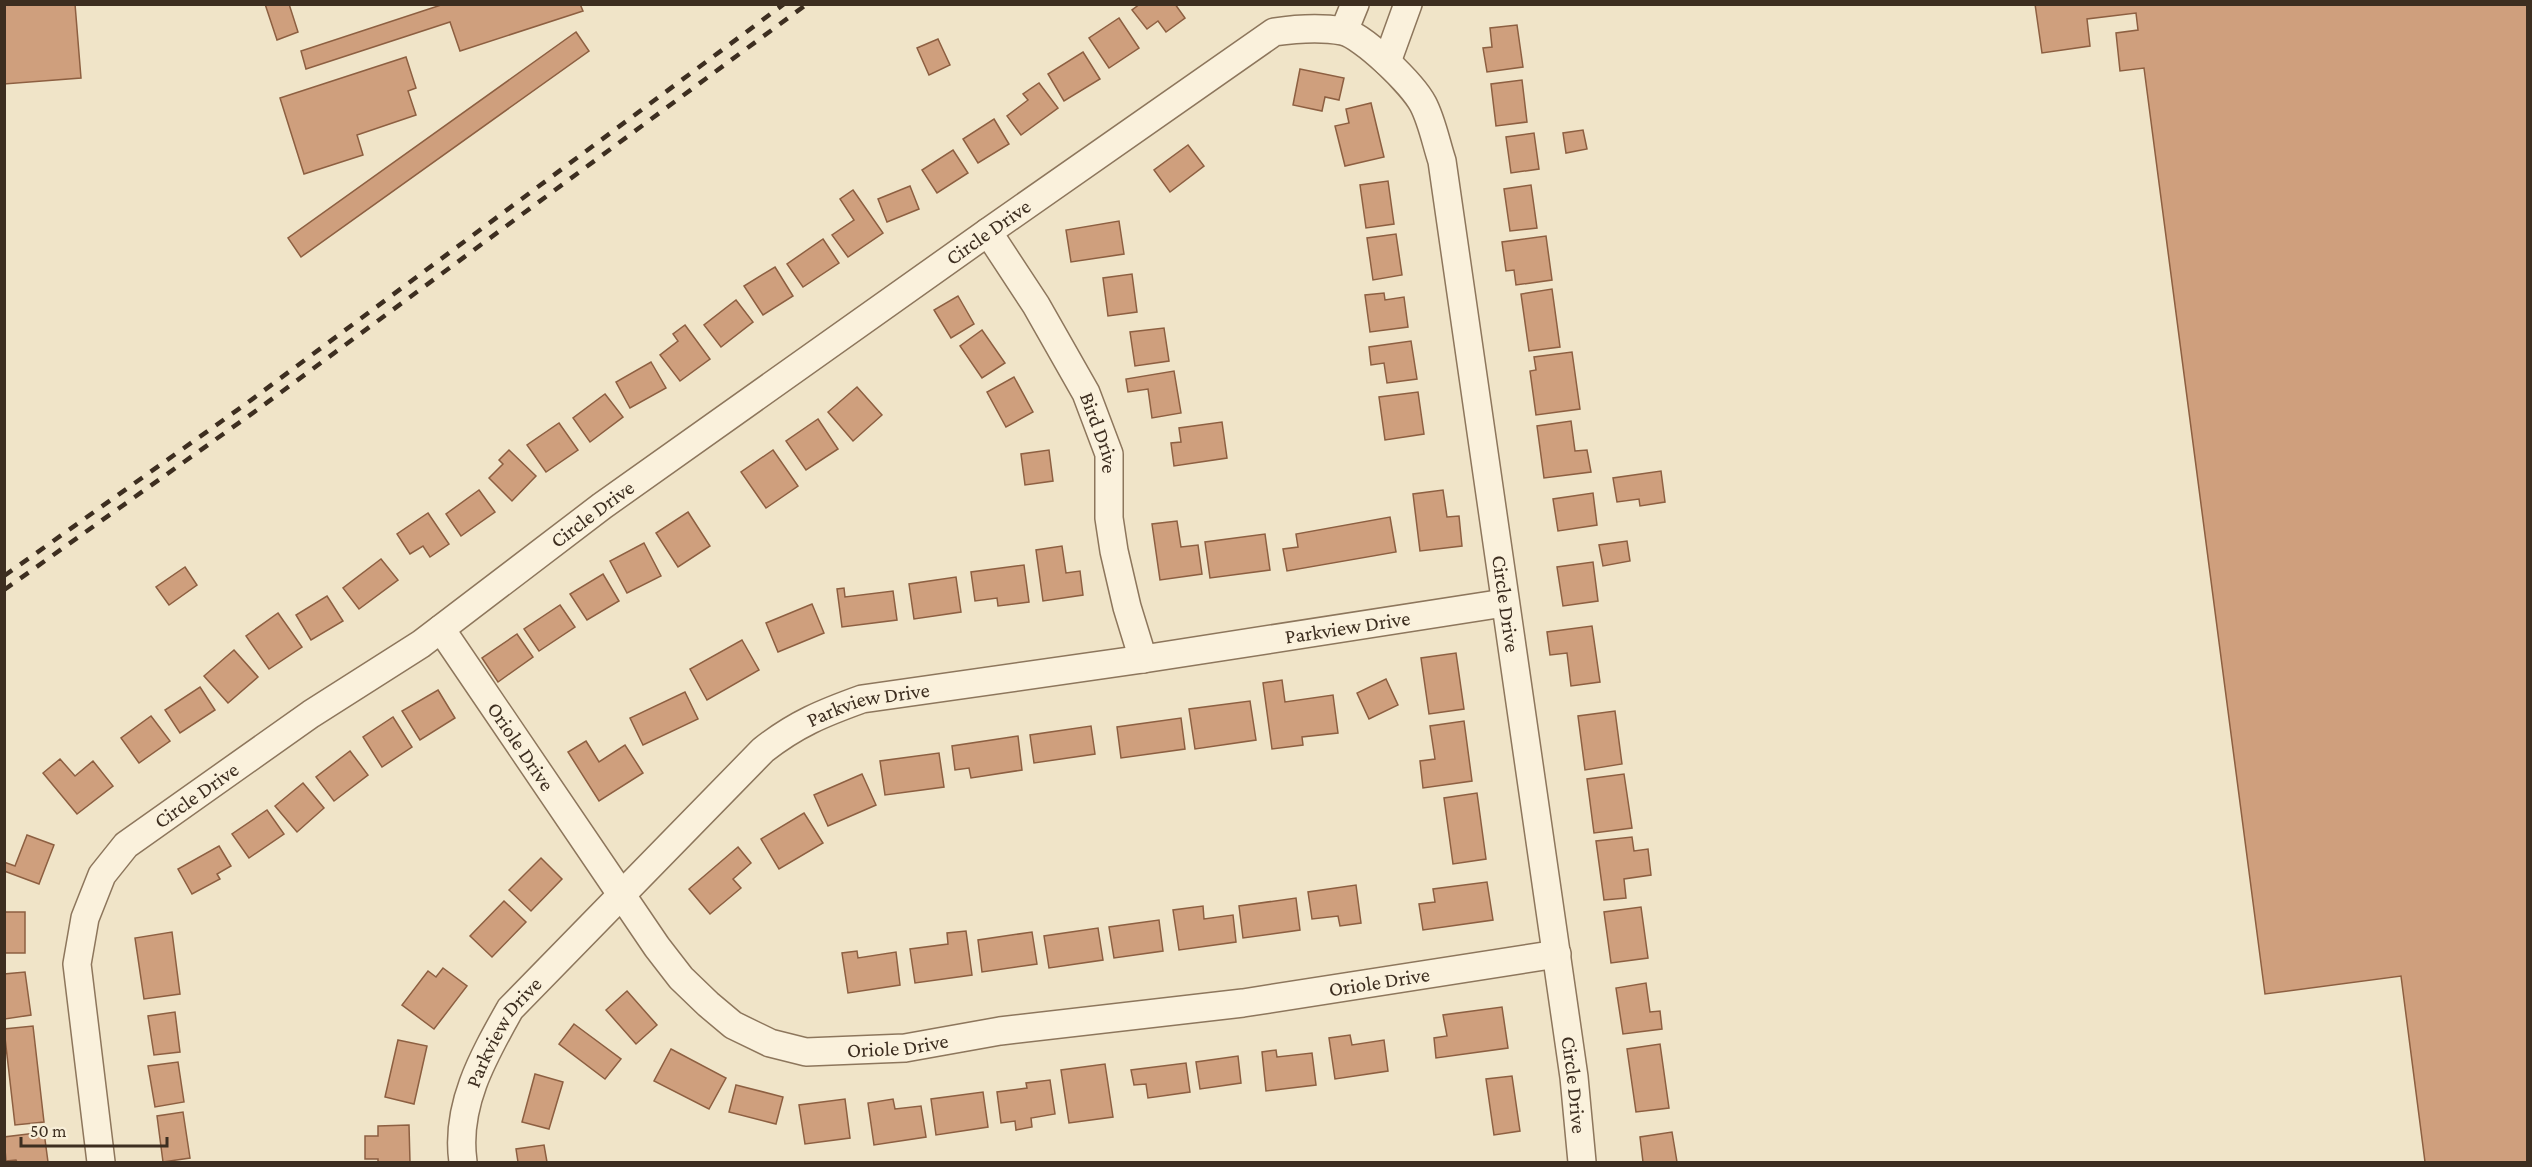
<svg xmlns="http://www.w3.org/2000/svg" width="2532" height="1167" font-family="'Crimson Pro',serif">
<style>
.building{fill:#cf9f7d;stroke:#8d5f41;stroke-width:1.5}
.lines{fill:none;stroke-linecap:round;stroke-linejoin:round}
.minor-casing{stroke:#8d765c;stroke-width:30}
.minor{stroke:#faf1dc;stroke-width:27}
.rail{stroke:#3d2e20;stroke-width:4.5;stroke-dasharray:10 10;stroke-linecap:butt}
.labels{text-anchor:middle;stroke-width:4.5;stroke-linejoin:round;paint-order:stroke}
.street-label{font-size:21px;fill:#3d2e20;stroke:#f7eed8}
</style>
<rect width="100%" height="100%" fill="#f0e4c8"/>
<!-- building -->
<g class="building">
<polygon points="4,4 75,4 81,78 4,84"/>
<polygon points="265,4 289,4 298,32 277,40"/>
<polygon points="444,4 580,4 583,11 460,51 450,22 306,69 301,51"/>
<polygon points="1140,4 1175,4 1185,18 1166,32 1158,21 1147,29 1132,10"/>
<polygon points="2035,4 2528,4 2528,1162 2425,1162 2401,976 2265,994 2144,68 2120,71 2116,33 2138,30 2136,13 2087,19 2090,46 2042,53"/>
<polygon points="1119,18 1139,48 1109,68 1089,38"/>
<polygon points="1517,25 1523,67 1487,72 1483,48 1492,47 1490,28"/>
<polygon points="576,32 589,51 301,257 288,238"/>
<polygon points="938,39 950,65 929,75 917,48"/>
<polygon points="1083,52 1100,79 1064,101 1048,74"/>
<polygon points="406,57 416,88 408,91 416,115 357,135 363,155 304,174 280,98"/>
<polygon points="1300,69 1344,78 1339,100 1325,97 1322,111 1293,105"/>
<polygon points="1522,80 1527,122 1496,126 1491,84"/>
<polygon points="1039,83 1058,108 1021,135 1007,116 1028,100 1023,94"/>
<polygon points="1371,103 1384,157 1345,166 1335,126 1349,123 1346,109"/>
<polygon points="994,119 1009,144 978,163 963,139"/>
<polygon points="1583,130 1587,149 1566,153 1563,133"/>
<polygon points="1534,133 1539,169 1511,173 1506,137"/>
<polygon points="1188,145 1204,166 1170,192 1154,170"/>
<polygon points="953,150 968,173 937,193 922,170"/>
<polygon points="1388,181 1394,224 1366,228 1360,185"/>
<polygon points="1531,185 1537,228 1510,231 1504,189"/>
<polygon points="910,186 919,209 887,222 878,199"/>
<polygon points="853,190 883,233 848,257 832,235 854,220 840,199"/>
<polygon points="1119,221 1124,254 1071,262 1066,230"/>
<polygon points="1396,234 1402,275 1373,280 1367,238"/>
<polygon points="1546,236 1552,280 1516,285 1514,270 1506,271 1502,242"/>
<polygon points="823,239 839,263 803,287 787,264"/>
<polygon points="775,267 793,296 763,315 744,286"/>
<polygon points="1132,274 1137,312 1108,316 1103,278"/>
<polygon points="1552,289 1560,347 1529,351 1521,294"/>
<polygon points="1384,293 1385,300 1404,297 1408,327 1370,332 1365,295"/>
<polygon points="958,296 974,324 951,338 934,310"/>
<polygon points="736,300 753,322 721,347 704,325"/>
<polygon points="685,325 710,359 680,381 660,355 678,341 673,334"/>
<polygon points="1164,328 1169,361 1135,366 1130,332"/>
<polygon points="982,330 1005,363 982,378 960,346"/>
<polygon points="1411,341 1417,379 1387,383 1384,363 1371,365 1369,347"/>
<polygon points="1572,352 1580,409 1536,415 1530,371 1536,370 1534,357"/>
<polygon points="651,362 666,388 630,408 616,382"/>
<polygon points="1174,371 1181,413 1152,418 1148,389 1128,392 1126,379"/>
<polygon points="1014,377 1033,412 1006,427 987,392"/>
<polygon points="857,387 882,415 853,441 828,412"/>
<polygon points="1418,392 1424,434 1385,440 1379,397"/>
<polygon points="605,394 623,417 590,442 573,418"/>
<polygon points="818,419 838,449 806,470 786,441"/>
<polygon points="1571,421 1575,451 1587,450 1591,472 1544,478 1537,426"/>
<polygon points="1222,422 1227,458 1174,466 1171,443 1181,442 1179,428"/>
<polygon points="559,423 578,450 546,472 527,445"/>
<polygon points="509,450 536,476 512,501 489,478 503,464 499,460"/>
<polygon points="773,450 798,486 766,508 741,472"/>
<polygon points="1049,450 1053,481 1025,485 1021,454"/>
<polygon points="1661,471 1665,502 1640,506 1639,499 1617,502 1613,478"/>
<polygon points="479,490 495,512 461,536 446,514"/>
<polygon points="1443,490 1447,517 1459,516 1462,546 1420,551 1413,494"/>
<polygon points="1593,493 1597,525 1558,531 1553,499"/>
<polygon points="688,512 710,546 678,567 656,533"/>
<polygon points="428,513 449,544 430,557 423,546 410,554 397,534"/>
<polygon points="1390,517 1396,552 1287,571 1283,549 1298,547 1296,534"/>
<polygon points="1177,521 1181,547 1198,545 1202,574 1160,580 1152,524"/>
<polygon points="1265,534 1270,570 1210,578 1205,542"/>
<polygon points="1627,541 1630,561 1603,566 1599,545"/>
<polygon points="644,543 661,576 627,593 610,561"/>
<polygon points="1062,546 1066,573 1080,571 1083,595 1043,601 1036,550"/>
<polygon points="381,559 398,580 359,609 343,588"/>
<polygon points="1593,562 1598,601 1563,606 1557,567"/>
<polygon points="1024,565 1029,602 998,606 997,598 975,601 971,572"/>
<polygon points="185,567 197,585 169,605 156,587"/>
<polygon points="603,574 619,601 587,620 570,594"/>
<polygon points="956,577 961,612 914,619 909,584"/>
<polygon points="844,588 845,597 893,591 897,620 842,627 837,589"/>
<polygon points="327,596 343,621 311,640 296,615"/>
<polygon points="812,604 824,633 778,652 766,623"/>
<polygon points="560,605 575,627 539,651 524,629"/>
<polygon points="278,613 302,647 269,669 246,636"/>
<polygon points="1592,626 1600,682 1571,686 1567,653 1550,655 1547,632"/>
<polygon points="517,634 533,657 498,682 482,658"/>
<polygon points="742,640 759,670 707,700 690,669"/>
<polygon points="234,650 258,677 228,703 204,676"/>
<polygon points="1456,653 1464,709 1429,714 1421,658"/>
<polygon points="1386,679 1398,705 1369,719 1357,693"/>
<polygon points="1282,680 1285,702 1333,695 1338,733 1302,737 1303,745 1272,749 1263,683"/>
<polygon points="200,687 215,710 180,733 165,710"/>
<polygon points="438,690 455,718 420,740 402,711"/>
<polygon points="685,692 698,719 643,745 630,718"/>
<polygon points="1250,701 1256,740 1195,749 1189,709"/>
<polygon points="1615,711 1622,764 1585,770 1578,716"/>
<polygon points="151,716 170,741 139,763 121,738"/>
<polygon points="393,717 412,747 382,767 363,737"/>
<polygon points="1181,718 1185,749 1121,758 1117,727"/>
<polygon points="1464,721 1472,781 1423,788 1420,761 1435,759 1430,726"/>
<polygon points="1091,726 1095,754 1034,763 1030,735"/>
<polygon points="1018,736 1022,770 971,778 969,768 955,770 952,746"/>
<polygon points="586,741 599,762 625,745 643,773 599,801 568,752"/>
<polygon points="350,751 368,775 334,801 316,777"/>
<polygon points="939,753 944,787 885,795 880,761"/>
<polygon points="60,759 75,776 93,761 113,786 77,814 43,773"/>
<polygon points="862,774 876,805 828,826 814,795"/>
<polygon points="1624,774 1632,828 1594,833 1587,779"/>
<polygon points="303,783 324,808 297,832 275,806"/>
<polygon points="1477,793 1486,859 1453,864 1444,798"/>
<polygon points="267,810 284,834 249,858 232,834"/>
<polygon points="804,813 823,843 779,869 761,839"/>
<polygon points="27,835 54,845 39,884 4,871 4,862 15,866"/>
<polygon points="1632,837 1634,851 1648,849 1651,875 1624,879 1626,898 1604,900 1596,841"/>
<polygon points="219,846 231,866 217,874 220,879 192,894 178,869"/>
<polygon points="738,847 751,863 733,879 741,888 710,914 689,889"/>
<polygon points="541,858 562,879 531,911 509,890"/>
<polygon points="1487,882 1493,920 1423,930 1419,904 1435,902 1433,889"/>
<polygon points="1356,885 1361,923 1340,926 1338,916 1312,919 1308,892"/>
<polygon points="1296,898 1300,930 1243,938 1239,906"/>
<polygon points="504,901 526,922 492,957 470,936"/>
<polygon points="1203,906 1204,919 1233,915 1236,942 1179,950 1173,910"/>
<polygon points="1641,907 1648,958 1611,963 1604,912"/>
<rect x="4" y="912" width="21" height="41"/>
<polygon points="1159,920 1163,951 1114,958 1109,927"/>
<polygon points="1098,928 1103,960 1049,968 1044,936"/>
<polygon points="966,931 972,975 915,983 910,949 948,944 947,933"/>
<polygon points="172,932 180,994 144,999 135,938"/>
<polygon points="1032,932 1037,964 982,972 978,940"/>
<polygon points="857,951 858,958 896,952 900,985 848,993 842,953"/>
<polygon points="443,968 467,986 434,1029 402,1005 428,971 436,977"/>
<polygon points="25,972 31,1015 5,1019 4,974"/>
<polygon points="1646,983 1650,1012 1660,1011 1662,1029 1623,1034 1616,988"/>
<polygon points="627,991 657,1025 636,1044 606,1010"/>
<polygon points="1502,1007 1508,1048 1436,1058 1434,1038 1447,1036 1443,1015"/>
<polygon points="175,1012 180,1052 154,1055 148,1016"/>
<polygon points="574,1024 621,1059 605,1079 559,1044"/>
<polygon points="33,1026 44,1122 15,1125 4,1029"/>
<polygon points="1350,1035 1352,1045 1384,1040 1388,1071 1335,1079 1329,1038"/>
<polygon points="398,1040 427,1046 414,1104 385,1097"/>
<polygon points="1660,1044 1669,1108 1636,1112 1627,1049"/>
<polygon points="671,1049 726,1078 709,1109 654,1081"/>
<polygon points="1276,1050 1277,1057 1312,1053 1316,1085 1266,1091 1262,1052"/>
<polygon points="1238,1056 1241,1083 1200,1089 1196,1062"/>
<polygon points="178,1062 184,1102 155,1107 148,1066"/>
<polygon points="1186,1063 1190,1092 1148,1098 1146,1084 1134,1085 1131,1070"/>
<polygon points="1105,1064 1113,1117 1069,1123 1061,1070"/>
<polygon points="535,1074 563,1082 549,1129 522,1122"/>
<polygon points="1512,1076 1520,1131 1494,1135 1486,1079"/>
<polygon points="1050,1080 1055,1114 1031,1118 1032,1127 1016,1130 1015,1121 1001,1123 997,1092 1027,1088 1026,1083"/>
<polygon points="736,1085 783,1097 776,1124 729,1112"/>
<polygon points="983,1092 988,1127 936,1135 931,1099"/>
<polygon points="845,1099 850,1138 805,1144 799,1105"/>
<polygon points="893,1099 895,1109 921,1106 926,1137 874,1145 868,1103"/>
<polygon points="183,1112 190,1158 163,1162 157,1116"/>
<polygon points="409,1125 410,1162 378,1162 378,1159 365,1159 365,1136 378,1136 378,1126"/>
<polygon points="44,1132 48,1162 17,1162 16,1160 6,1161 4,1137"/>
<polygon points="1672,1132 1677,1162 1643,1162 1640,1137"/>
<polygon points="544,1145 547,1162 518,1162 516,1149"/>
</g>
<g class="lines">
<defs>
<g id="minor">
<polyline points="1344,31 1355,4"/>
<polyline points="1387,62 1408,4"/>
<path id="s1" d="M988 232 1036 305 1086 393 1109 454V518L1114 551 1127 607 1143 659"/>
<path id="s2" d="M441 629 657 947 681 978 708 1004 733 1025 770 1043 806 1052 905 1048 1000 1031 1243 1003 1557 954"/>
<path id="s3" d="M101 1162 77 964 85 918 102 875 126 845 311 714 421 644 602 506 988 232 1274 32C1295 29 1320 27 1342 31 1363 35 1413 85 1423 104 1432 121 1436 143 1442 161L1574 1077 1582 1162"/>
<path id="s4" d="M463 1162C455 1106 483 1057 510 1009L763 750C796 724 823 713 862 699L1143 659 1504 603"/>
</g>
</defs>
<!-- minor casing -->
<use href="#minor" class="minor-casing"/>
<!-- minor -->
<use href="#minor" class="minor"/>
<!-- rail -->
<g class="rail">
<polyline points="4,576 243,406 784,4"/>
<polyline points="4,590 257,410 807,4"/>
</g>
</g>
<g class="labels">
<!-- street labels -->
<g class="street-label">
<text dy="7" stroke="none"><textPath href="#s3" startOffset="1389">Circle Drive</textPath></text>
<text dy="7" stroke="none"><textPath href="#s1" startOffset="231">Bird Drive</textPath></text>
<text dy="7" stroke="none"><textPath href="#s3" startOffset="903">Circle Drive</textPath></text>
<text dy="7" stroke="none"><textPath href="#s3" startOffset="2424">Circle Drive</textPath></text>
<text dy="7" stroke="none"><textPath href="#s4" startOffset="1128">Parkview Drive</textPath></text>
<text dy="7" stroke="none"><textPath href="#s4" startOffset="642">Parkview Drive</textPath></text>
<text dy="7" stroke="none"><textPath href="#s2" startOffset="142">Oriole Drive</textPath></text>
<text dy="7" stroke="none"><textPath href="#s3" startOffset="417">Circle Drive</textPath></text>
<text dy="7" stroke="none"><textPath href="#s2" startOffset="1150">Oriole Drive</textPath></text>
<text dy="7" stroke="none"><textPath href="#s4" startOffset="140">Parkview Drive</textPath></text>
<text dy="7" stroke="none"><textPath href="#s2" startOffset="664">Oriole Drive</textPath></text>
<text dy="7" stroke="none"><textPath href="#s3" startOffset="2910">Circle Drive</textPath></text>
</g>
</g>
<!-- border -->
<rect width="2532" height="1167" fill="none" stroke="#3d2e20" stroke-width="12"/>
<!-- scale -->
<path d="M21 1137v9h146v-9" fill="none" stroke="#3d2e20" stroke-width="3"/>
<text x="30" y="1137" font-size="18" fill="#3d2e20" stroke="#f7eed8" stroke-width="4.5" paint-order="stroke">50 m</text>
</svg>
